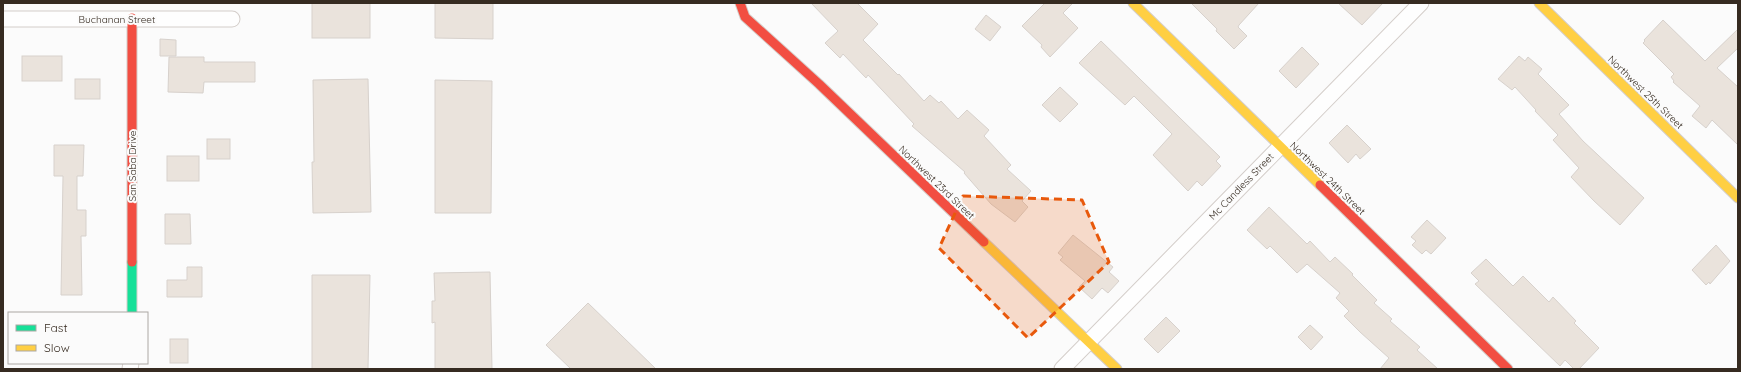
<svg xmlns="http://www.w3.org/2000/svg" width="1741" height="372" font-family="Quicksand,sans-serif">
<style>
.building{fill:#eae3dc;stroke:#d7d1cc}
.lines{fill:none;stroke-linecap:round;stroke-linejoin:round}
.street-casing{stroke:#d4ceca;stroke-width:17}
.fast-casing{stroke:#d4ceca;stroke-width:11}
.slow-casing{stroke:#d4ceca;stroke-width:11}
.jam-casing{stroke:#d4ceca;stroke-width:11}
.street{stroke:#fefefe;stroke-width:15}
.fast{stroke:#16e098;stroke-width:9}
.slow{stroke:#ffcf43;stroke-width:9}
.jam{stroke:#f24e42;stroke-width:9}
.marked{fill:#e8590c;fill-opacity:0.2;stroke:#e8590c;stroke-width:3;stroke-dasharray:8 5;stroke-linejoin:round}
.labels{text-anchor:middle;stroke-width:4;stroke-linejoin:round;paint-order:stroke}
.street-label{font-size:10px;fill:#362b21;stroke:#fbfbfb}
</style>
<rect width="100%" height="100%" fill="#fbfbfb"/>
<!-- building -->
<g class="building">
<rect x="312" y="3" width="58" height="35"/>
<polygon points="435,3 493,3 493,39 435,38"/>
<polygon points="811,3 857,3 878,24 863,40 898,75 899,74 924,101 930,95 939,103 941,101 958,119 967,110 989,130 984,136 1011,165 1007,169 1031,191 1022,201 1028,207 1015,222 991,204 964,173 965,172 912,126 914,124 868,75 866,78 843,54 840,58 825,43 838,31"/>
<polygon points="1045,3 1073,3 1063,13 1078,28 1050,57 1041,47 1042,45 1022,26"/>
<polygon points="1191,3 1259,3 1239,25 1238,27 1247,36 1234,49 1216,31 1217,29"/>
<polygon points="1338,3 1383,3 1362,25"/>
<polygon points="986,15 1001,27 990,41 975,29"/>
<polygon points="1663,20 1705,61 1738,29 1738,48 1717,68 1738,87 1738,145 1712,120 1706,128 1692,116 1700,106 1673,82 1674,81 1671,77 1674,74 1643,43 1645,41 1644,40"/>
<polygon points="160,39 176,40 176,56 160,56"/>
<polygon points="1101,41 1220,157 1216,161 1221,166 1202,186 1197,181 1188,191 1153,155 1172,134 1134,96 1125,105 1079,63"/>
<polygon points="1302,47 1319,64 1296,88 1279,71"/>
<rect x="22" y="56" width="40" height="25"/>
<polygon points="1519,56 1525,61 1528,57 1542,69 1538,74 1569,105 1559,114 1583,141 1644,198 1620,225 1594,201 1571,177 1579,168 1553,140 1558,135 1535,111 1536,110 1515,87 1512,90 1498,79"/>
<polygon points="169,57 204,57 204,62 255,62 255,82 204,82 203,93 168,92"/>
<rect x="75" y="79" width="25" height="20"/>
<polygon points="368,79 371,212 313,213 312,162 314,162 313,80"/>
<polygon points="435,80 492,81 491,213 435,213"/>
<polygon points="1060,87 1078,104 1060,122 1042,105"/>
<polygon points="1347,125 1371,149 1360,159 1356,154 1348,163 1329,143"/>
<rect x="207" y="139" width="23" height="20"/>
<polygon points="54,145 84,145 83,176 77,176 77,210 86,210 86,236 81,236 82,295 61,295 63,176 54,176"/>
<rect x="167" y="156" width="32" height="25"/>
<polygon points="1269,207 1307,244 1310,241 1330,262 1335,257 1353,274 1352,275 1377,300 1374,303 1392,319 1390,321 1420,347 1417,350 1438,369 1380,369 1389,358 1360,332 1344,316 1349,311 1336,298 1340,293 1307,264 1297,273 1270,246 1267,249 1247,230"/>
<polygon points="165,214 190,214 191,244 165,244"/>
<polygon points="1427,220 1446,238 1431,254 1426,250 1422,254 1412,245 1416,241 1411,237"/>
<polygon points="1073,235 1113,267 1109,272 1119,281 1108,293 1102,288 1092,299 1079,287 1085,281 1060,260 1063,257 1058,253"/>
<polygon points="1716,245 1730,261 1710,284 1709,282 1706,285 1692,270"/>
<polygon points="1486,259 1513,286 1523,276 1549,302 1553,297 1576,321 1574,323 1599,348 1579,369 1574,369 1565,360 1560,366 1475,284 1479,281 1471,273"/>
<polygon points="187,267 202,267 202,297 167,297 167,280 187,280"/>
<polygon points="490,272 492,369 435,369 435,322 432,323 432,301 435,301 434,273"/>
<polygon points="312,275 370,275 368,369 312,369"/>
<polygon points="588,303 656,369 571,369 546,345"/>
<polygon points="1166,317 1180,331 1158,353 1144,339"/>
<polygon points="1310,325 1323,337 1311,350 1298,337"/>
<rect x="170" y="339" width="18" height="24"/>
</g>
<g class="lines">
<defs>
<g id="street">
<polyline points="3,19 232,19"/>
<polyline points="130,369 131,363"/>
<polyline points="1062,369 1421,3"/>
</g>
<polyline id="fast" points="132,262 132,313"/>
<g id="slow">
<polyline points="1133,3 1320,185"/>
<polyline points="1539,3 1738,198"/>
<polyline points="984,242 1117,369"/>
</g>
<g id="jam">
<polyline points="740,3 745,17 819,84 984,242"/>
<polyline points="132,18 132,262"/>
<polyline points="1320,185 1508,369"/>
</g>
</defs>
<!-- street casing -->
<use href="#street" class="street-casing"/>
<!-- fast casing -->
<use href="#fast" class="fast-casing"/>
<!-- slow casing -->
<use href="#slow" class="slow-casing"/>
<!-- jam casing -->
<use href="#jam" class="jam-casing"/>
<!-- street -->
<use href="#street" class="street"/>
<!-- fast -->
<use href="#fast" class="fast"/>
<!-- slow -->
<use href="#slow" class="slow"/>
<!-- jam -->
<use href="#jam" class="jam"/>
</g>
<!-- marked area -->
<path class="marked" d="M963 196 1082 200 1109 262 1028 338 939 248Z"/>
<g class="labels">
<!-- street labels -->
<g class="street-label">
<text x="117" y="23">Buchanan Street</text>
<text transform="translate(1646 92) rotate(44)" y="4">Northwest 25th Street</text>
<text transform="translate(132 166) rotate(-90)" y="4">San Saba Drive</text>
<text transform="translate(1328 178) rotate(44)" y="4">Northwest 24th Street</text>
<text transform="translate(937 182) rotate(44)" y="4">Northwest 23rd Street</text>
<text transform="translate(1241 186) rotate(-46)" y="4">Mc Candless Street</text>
</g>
</g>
<!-- border -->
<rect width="1741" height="372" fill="none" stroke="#362b21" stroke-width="8"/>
<!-- legend -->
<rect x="8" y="312" width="140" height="52" fill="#fbfbfb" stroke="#aca8a4"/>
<rect x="16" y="325" width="20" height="6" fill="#16e098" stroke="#aca8a4"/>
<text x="44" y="332" font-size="12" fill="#362b21">Fast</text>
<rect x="16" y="345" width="20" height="6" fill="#ffcf43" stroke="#aca8a4"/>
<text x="44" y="352" font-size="12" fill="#362b21">Slow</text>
</svg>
